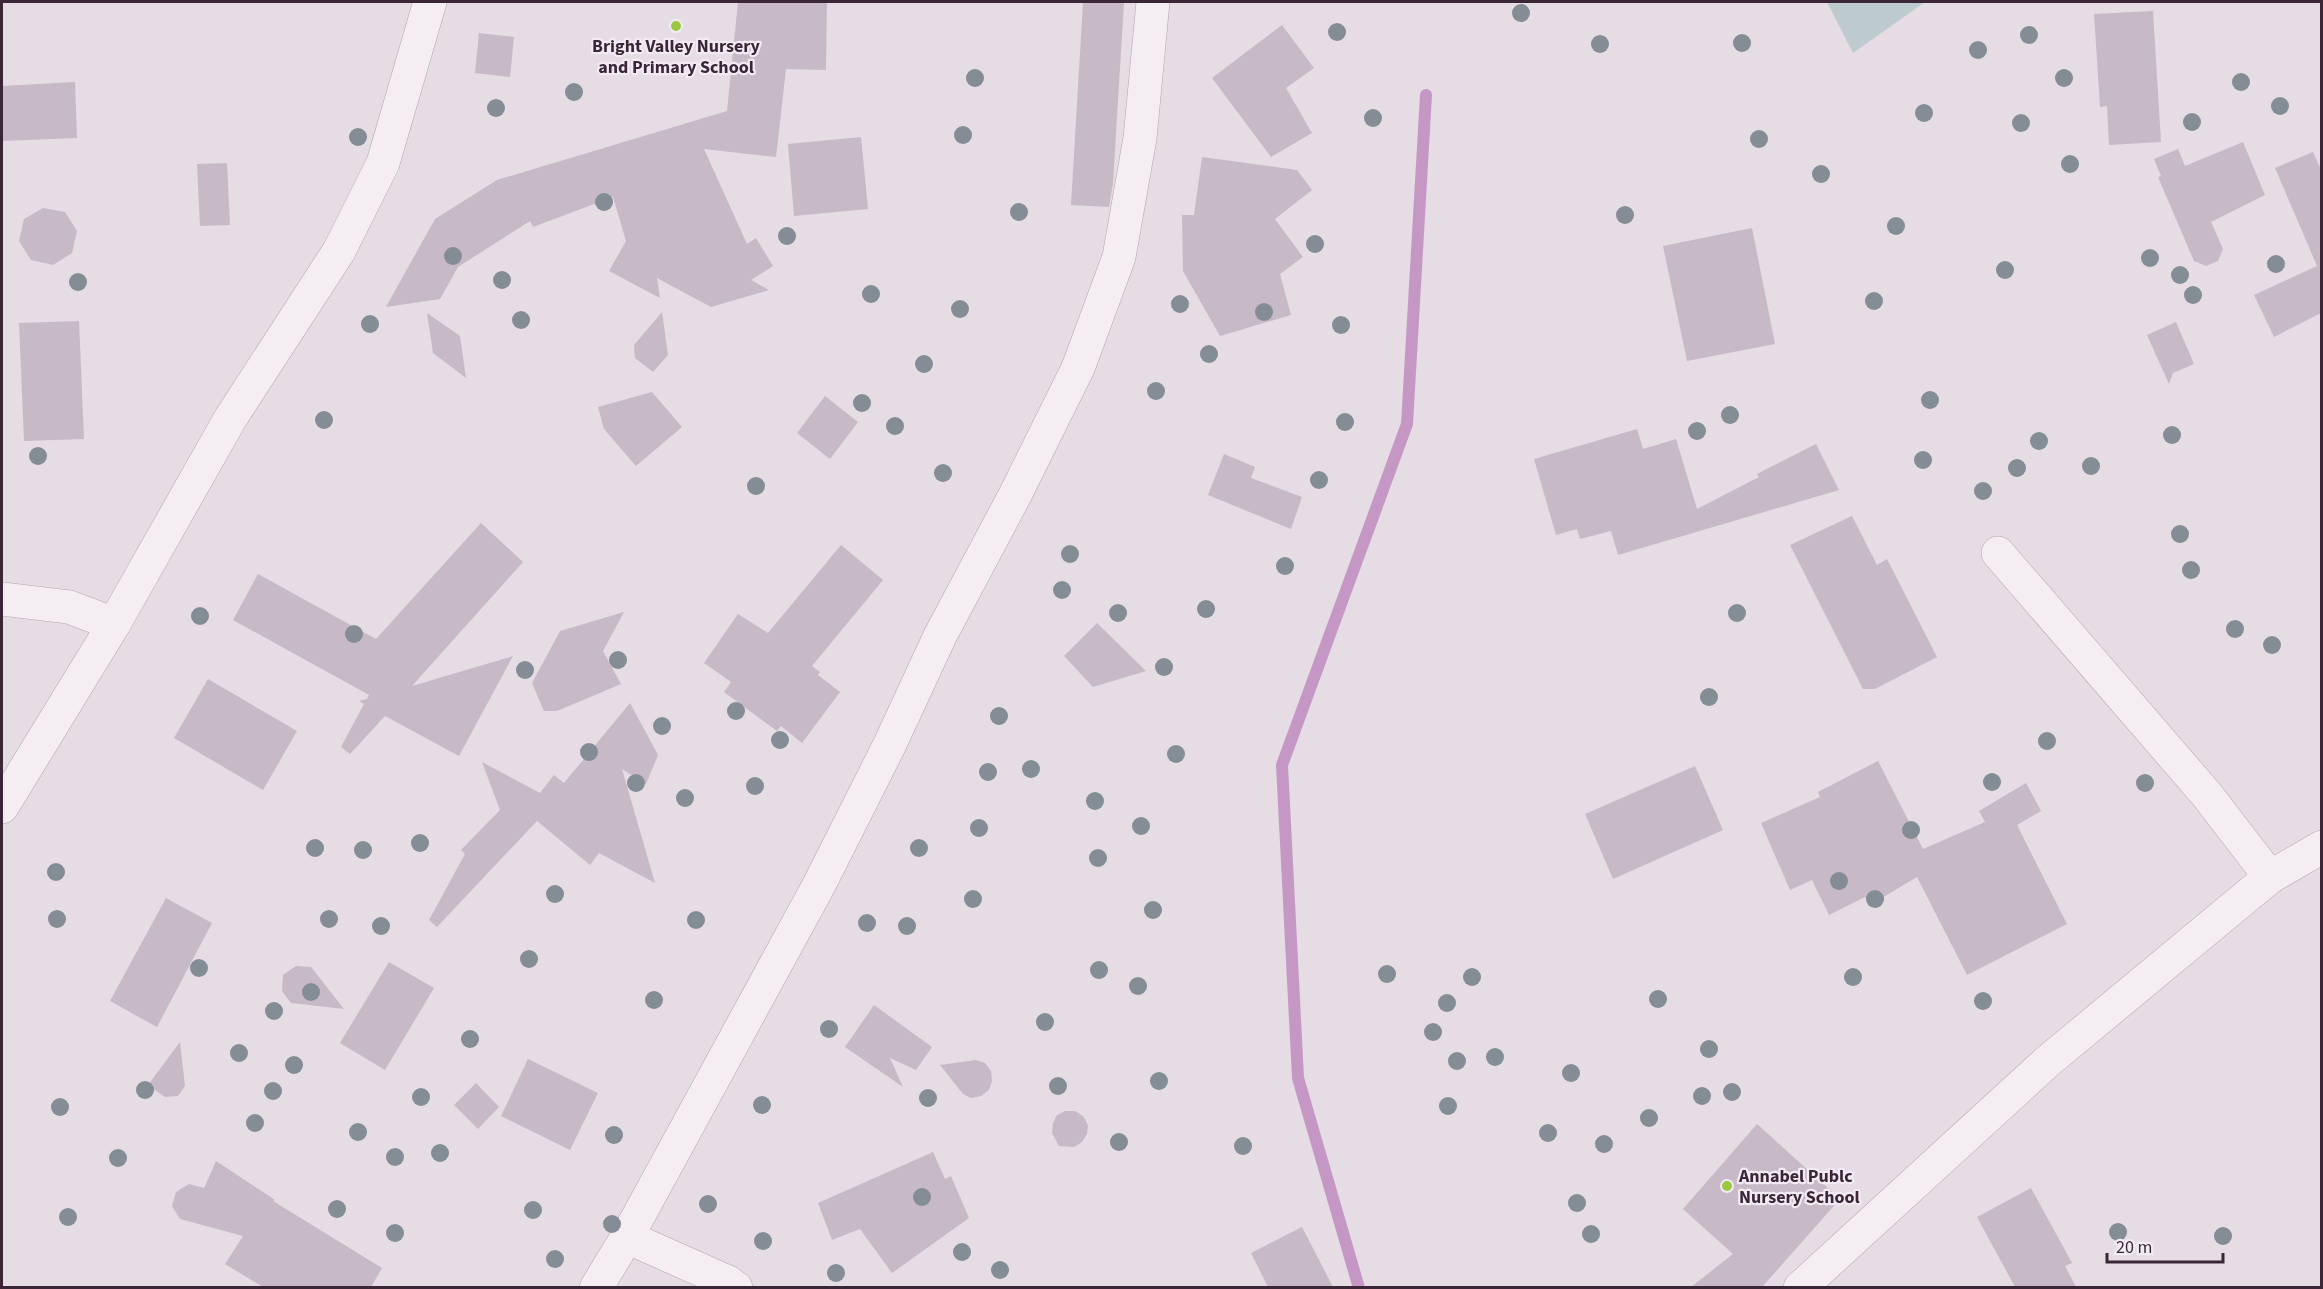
<svg xmlns="http://www.w3.org/2000/svg" width="2323" height="1289" font-family="'Source Sans 3',sans-serif">
<style>
.green{fill:#bdcbcf}
.lines{fill:none;stroke-linecap:round;stroke-linejoin:round}
.stream{stroke:#c597c4;stroke-width:12}
.building{fill:#c8b9c6}
.street-casing{stroke:#b2a5b0;stroke-width:34}
.street{stroke:#f4eef3;stroke-width:33}
.tree{fill:#848c96}
.poi-dot{fill:#9ac843;stroke:#f3ebf3;stroke-width:2}
.labels{text-anchor:middle;stroke-width:4.5;stroke-linejoin:round;paint-order:stroke}
.poi-label{font-size:18px;font-weight:bold;fill:#3b2638;stroke:#f3ebf3}
</style>
<rect width="100%" height="100%" fill="#e5dce4"/>
<!-- green -->
<polygon class="green" points="1827,2 1925,2 1853,53"/>
<g class="lines">
<!-- stream -->
<polyline class="stream" points="1359,1288 1298,1078 1282,765 1407,424 1426,95"/>
</g>
<!-- building -->
<g class="building">
<polygon points="738,2 827,2 826,70 786,69 776,157 704,149 747,244 756,238 773,266 751,280 769,290 711,307 657,278 660,298 609,271 626,241 613,197 533,227 530,221 458,267 440,299 386,307 435,219 497,180 727,111"/>
<polygon points="1083,2 1124,2 1113,183 1109,207 1071,205"/>
<polygon points="2153,11 2161,142 2109,145 2107,106 2100,107 2094,14"/>
<polygon points="1282,25 1314,68 1286,88 1312,133 1271,157 1212,78"/>
<polygon points="479,33 514,37 510,77 475,73"/>
<polygon points="75,82 77,138 2,141 2,86"/>
<polygon points="861,137 868,209 794,216 788,144"/>
<polygon points="2243,142 2265,195 2211,222 2223,249 2218,261 2206,266 2194,261 2158,177 2161,176 2154,159 2178,149 2185,166"/>
<polygon points="2313,152 2322,172 2321,313 2274,337 2254,295 2317,266 2275,168"/>
<polygon points="1202,157 1297,170 1312,190 1275,219 1303,257 1280,274 1291,315 1220,336 1183,271 1182,215 1194,215"/>
<polygon points="227,163 230,225 200,226 197,164"/>
<polygon points="43,208 65,212 77,231 72,253 53,265 31,260 19,241 24,219"/>
<polygon points="1752,228 1775,344 1687,361 1663,246"/>
<polygon points="662,312 668,355 653,372 635,358 634,345"/>
<polygon points="427,313 460,336 466,378 433,353"/>
<polygon points="79,321 84,439 24,441 19,323"/>
<polygon points="2176,322 2194,364 2173,373 2169,384 2147,335"/>
<polygon points="652,392 682,427 636,466 604,429 598,407"/>
<polygon points="825,396 858,422 830,459 797,433"/>
<polygon points="1637,429 1643,449 1676,439 1697,509 1759,477 1757,474 1816,444 1839,490 1618,555 1611,531 1580,539 1577,529 1556,535 1534,459"/>
<polygon points="1224,454 1255,467 1251,478 1302,497 1291,529 1208,495"/>
<polygon points="1852,516 1877,565 1887,559 1937,657 1875,689 1863,689 1790,545"/>
<polygon points="481,523 523,562 412,686 513,656 459,756 385,716 350,754 341,747 364,704 359,701 367,699 369,695 233,620 258,574 376,639"/>
<polygon points="841,545 883,580 812,666 820,672 818,675 840,692 802,743 781,726 777,731 724,692 731,682 704,663 738,614 768,633"/>
<polygon points="624,612 603,651 621,684 557,711 544,711 532,683 560,631"/>
<polygon points="1097,623 1146,671 1093,687 1064,656"/>
<polygon points="208,679 297,731 263,790 174,738"/>
<polygon points="630,703 658,755 646,784 622,769 655,883 599,853 590,865 537,821 437,927 429,920 465,854 461,850 500,810 482,762 540,793 554,775 564,783"/>
<polygon points="1878,761 1923,849 1985,822 1979,811 2026,783 2041,811 2017,825 2067,924 1967,975 1917,877 1870,905 1865,897 1829,915 1812,880 1790,890 1761,823 1820,797 1818,792"/>
<polygon points="1695,766 1723,830 1613,879 1585,814"/>
<polygon points="166,898 212,923 157,1027 110,1001"/>
<polygon points="389,962 434,988 385,1070 340,1043"/>
<polygon points="296,966 311,967 344,1009 291,1003 282,991 283,975"/>
<polygon points="874,1005 932,1047 916,1070 890,1058 903,1087 845,1047"/>
<polygon points="180,1042 185,1086 178,1096 165,1097 148,1085"/>
<polygon points="528,1059 598,1093 570,1150 501,1116"/>
<polygon points="976,1060 985,1063 991,1071 992,1081 989,1090 981,1096 971,1098 963,1094 940,1065"/>
<polygon points="476,1083 499,1107 478,1129 454,1105"/>
<polygon points="1065,1111 1075,1111 1083,1116 1088,1125 1087,1134 1082,1142 1074,1147 1059,1146 1052,1133 1053,1123 1057,1115"/>
<polygon points="1757,1124 1840,1199 1762,1287 1691,1287 1733,1254 1683,1209"/>
<polygon points="933,1152 945,1179 951,1176 969,1218 892,1273 860,1229 832,1240 818,1203"/>
<polygon points="216,1161 275,1200 273,1201 382,1268 371,1287 263,1287 225,1264 243,1236 180,1219 172,1206 176,1192 189,1184 204,1188"/>
<polygon points="2031,1188 2072,1263 2065,1266 2076,1287 2015,1287 1977,1217"/>
<polygon points="1302,1227 1333,1287 1268,1287 1251,1253"/>
</g>
<g class="lines">
<defs>
<g id="street">
<polyline points="1998,553 2207,795 2270,877 2322,847"/>
<polyline points="2,599 69,607 114,624"/>
<polyline points="2,807 114,624 230,419 339,251 383,163 430,2"/>
<polyline points="627,1237 728,1282 736,1288"/>
<polyline points="596,1288 627,1237 819,885 889,746 940,636 1015,495 1078,368 1119,257 1140,138 1153,2"/>
<polyline points="1800,1288 2048,1061 2270,877"/>
</g>
</defs>
<!-- street casing -->
<use href="#street" class="street-casing"/>
<!-- street -->
<use href="#street" class="street"/>
</g>
<!-- trees -->
<g class="tree">
<circle cx="1521" cy="13" r="9"/>
<circle cx="1337" cy="32" r="9"/>
<circle cx="2029" cy="35" r="9"/>
<circle cx="1742" cy="43" r="9"/>
<circle cx="1600" cy="44" r="9"/>
<circle cx="1978" cy="50" r="9"/>
<circle cx="975" cy="78" r="9"/>
<circle cx="2064" cy="78" r="9"/>
<circle cx="2241" cy="82" r="9"/>
<circle cx="574" cy="92" r="9"/>
<circle cx="2280" cy="106" r="9"/>
<circle cx="496" cy="108" r="9"/>
<circle cx="1924" cy="113" r="9"/>
<circle cx="1373" cy="118" r="9"/>
<circle cx="2192" cy="122" r="9"/>
<circle cx="2021" cy="123" r="9"/>
<circle cx="963" cy="135" r="9"/>
<circle cx="358" cy="137" r="9"/>
<circle cx="1759" cy="139" r="9"/>
<circle cx="2070" cy="164" r="9"/>
<circle cx="1821" cy="174" r="9"/>
<circle cx="604" cy="202" r="9"/>
<circle cx="1019" cy="212" r="9"/>
<circle cx="1625" cy="215" r="9"/>
<circle cx="1896" cy="226" r="9"/>
<circle cx="787" cy="236" r="9"/>
<circle cx="1315" cy="244" r="9"/>
<circle cx="453" cy="256" r="9"/>
<circle cx="2150" cy="258" r="9"/>
<circle cx="2276" cy="264" r="9"/>
<circle cx="2005" cy="270" r="9"/>
<circle cx="2180" cy="275" r="9"/>
<circle cx="502" cy="280" r="9"/>
<circle cx="78" cy="282" r="9"/>
<circle cx="871" cy="294" r="9"/>
<circle cx="2193" cy="295" r="9"/>
<circle cx="1874" cy="301" r="9"/>
<circle cx="1180" cy="304" r="9"/>
<circle cx="960" cy="309" r="9"/>
<circle cx="1264" cy="312" r="9"/>
<circle cx="521" cy="320" r="9"/>
<circle cx="370" cy="324" r="9"/>
<circle cx="1341" cy="325" r="9"/>
<circle cx="1209" cy="354" r="9"/>
<circle cx="924" cy="364" r="9"/>
<circle cx="1156" cy="391" r="9"/>
<circle cx="1930" cy="400" r="9"/>
<circle cx="862" cy="403" r="9"/>
<circle cx="1730" cy="415" r="9"/>
<circle cx="324" cy="420" r="9"/>
<circle cx="1345" cy="422" r="9"/>
<circle cx="895" cy="426" r="9"/>
<circle cx="1697" cy="431" r="9"/>
<circle cx="2172" cy="435" r="9"/>
<circle cx="2039" cy="441" r="9"/>
<circle cx="38" cy="456" r="9"/>
<circle cx="1923" cy="460" r="9"/>
<circle cx="2091" cy="466" r="9"/>
<circle cx="2017" cy="468" r="9"/>
<circle cx="943" cy="473" r="9"/>
<circle cx="1319" cy="480" r="9"/>
<circle cx="756" cy="486" r="9"/>
<circle cx="1983" cy="491" r="9"/>
<circle cx="2180" cy="534" r="9"/>
<circle cx="1070" cy="554" r="9"/>
<circle cx="1285" cy="566" r="9"/>
<circle cx="2191" cy="570" r="9"/>
<circle cx="1062" cy="590" r="9"/>
<circle cx="1206" cy="609" r="9"/>
<circle cx="1118" cy="613" r="9"/>
<circle cx="1737" cy="613" r="9"/>
<circle cx="200" cy="616" r="9"/>
<circle cx="2235" cy="629" r="9"/>
<circle cx="354" cy="634" r="9"/>
<circle cx="2272" cy="645" r="9"/>
<circle cx="618" cy="660" r="9"/>
<circle cx="1164" cy="667" r="9"/>
<circle cx="525" cy="670" r="9"/>
<circle cx="1709" cy="697" r="9"/>
<circle cx="736" cy="711" r="9"/>
<circle cx="999" cy="716" r="9"/>
<circle cx="662" cy="726" r="9"/>
<circle cx="780" cy="740" r="9"/>
<circle cx="2047" cy="741" r="9"/>
<circle cx="589" cy="752" r="9"/>
<circle cx="1176" cy="754" r="9"/>
<circle cx="1031" cy="769" r="9"/>
<circle cx="988" cy="772" r="9"/>
<circle cx="1992" cy="782" r="9"/>
<circle cx="636" cy="783" r="9"/>
<circle cx="2145" cy="783" r="9"/>
<circle cx="755" cy="786" r="9"/>
<circle cx="685" cy="798" r="9"/>
<circle cx="1095" cy="801" r="9"/>
<circle cx="1141" cy="826" r="9"/>
<circle cx="979" cy="828" r="9"/>
<circle cx="1911" cy="830" r="9"/>
<circle cx="420" cy="843" r="9"/>
<circle cx="315" cy="848" r="9"/>
<circle cx="919" cy="848" r="9"/>
<circle cx="363" cy="850" r="9"/>
<circle cx="1098" cy="858" r="9"/>
<circle cx="56" cy="872" r="9"/>
<circle cx="1839" cy="881" r="9"/>
<circle cx="555" cy="894" r="9"/>
<circle cx="973" cy="899" r="9"/>
<circle cx="1875" cy="899" r="9"/>
<circle cx="1153" cy="910" r="9"/>
<circle cx="57" cy="919" r="9"/>
<circle cx="329" cy="919" r="9"/>
<circle cx="696" cy="920" r="9"/>
<circle cx="867" cy="923" r="9"/>
<circle cx="381" cy="926" r="9"/>
<circle cx="907" cy="926" r="9"/>
<circle cx="529" cy="959" r="9"/>
<circle cx="199" cy="968" r="9"/>
<circle cx="1099" cy="970" r="9"/>
<circle cx="1387" cy="974" r="9"/>
<circle cx="1472" cy="977" r="9"/>
<circle cx="1853" cy="977" r="9"/>
<circle cx="1138" cy="986" r="9"/>
<circle cx="311" cy="992" r="9"/>
<circle cx="1658" cy="999" r="9"/>
<circle cx="654" cy="1000" r="9"/>
<circle cx="1983" cy="1001" r="9"/>
<circle cx="1447" cy="1003" r="9"/>
<circle cx="274" cy="1011" r="9"/>
<circle cx="1045" cy="1022" r="9"/>
<circle cx="829" cy="1029" r="9"/>
<circle cx="1433" cy="1032" r="9"/>
<circle cx="470" cy="1039" r="9"/>
<circle cx="1709" cy="1049" r="9"/>
<circle cx="239" cy="1053" r="9"/>
<circle cx="1495" cy="1057" r="9"/>
<circle cx="1457" cy="1061" r="9"/>
<circle cx="294" cy="1065" r="9"/>
<circle cx="1571" cy="1073" r="9"/>
<circle cx="1159" cy="1081" r="9"/>
<circle cx="1058" cy="1086" r="9"/>
<circle cx="145" cy="1090" r="9"/>
<circle cx="273" cy="1091" r="9"/>
<circle cx="1732" cy="1092" r="9"/>
<circle cx="1702" cy="1096" r="9"/>
<circle cx="421" cy="1097" r="9"/>
<circle cx="928" cy="1098" r="9"/>
<circle cx="762" cy="1105" r="9"/>
<circle cx="1448" cy="1106" r="9"/>
<circle cx="60" cy="1107" r="9"/>
<circle cx="1649" cy="1118" r="9"/>
<circle cx="255" cy="1123" r="9"/>
<circle cx="358" cy="1132" r="9"/>
<circle cx="1548" cy="1133" r="9"/>
<circle cx="614" cy="1135" r="9"/>
<circle cx="1119" cy="1142" r="9"/>
<circle cx="1604" cy="1144" r="9"/>
<circle cx="1243" cy="1146" r="9"/>
<circle cx="440" cy="1153" r="9"/>
<circle cx="395" cy="1157" r="9"/>
<circle cx="118" cy="1158" r="9"/>
<circle cx="922" cy="1197" r="9"/>
<circle cx="1577" cy="1203" r="9"/>
<circle cx="708" cy="1204" r="9"/>
<circle cx="337" cy="1209" r="9"/>
<circle cx="533" cy="1210" r="9"/>
<circle cx="68" cy="1217" r="9"/>
<circle cx="612" cy="1224" r="9"/>
<circle cx="2118" cy="1232" r="9"/>
<circle cx="395" cy="1233" r="9"/>
<circle cx="1591" cy="1234" r="9"/>
<circle cx="2223" cy="1236" r="9"/>
<circle cx="763" cy="1241" r="9"/>
<circle cx="962" cy="1252" r="9"/>
<circle cx="555" cy="1259" r="9"/>
<circle cx="1000" cy="1270" r="9"/>
<circle cx="836" cy="1273" r="9"/>
</g>
<!-- markers -->
<g class="poi-dot">
<circle cx="676" cy="26" r="6"/>
<circle cx="1727" cy="1186" r="6"/>
</g>
<g class="labels">
<!-- poi labels -->
<g class="poi-label">
<text x="676" y="52">Bright Valley Nursery<tspan x="676" dy="21">and Primary School</tspan></text>
<text x="1739" y="1182" text-anchor="start">Annabel Publc<tspan x="1739" dy="21">Nursery School</tspan></text>
</g>
</g>
<!-- border -->
<rect width="2323" height="1289" fill="none" stroke="#3b2638" stroke-width="6"/>
<!-- scale -->
<path d="M2107 1253v9h116v-9" fill="none" stroke="#3b2638" stroke-width="3"/>
<text x="2116" y="1253" font-size="18" fill="#3b2638" stroke="#f3ebf3" stroke-width="4.5" paint-order="stroke">20 m</text>
</svg>
